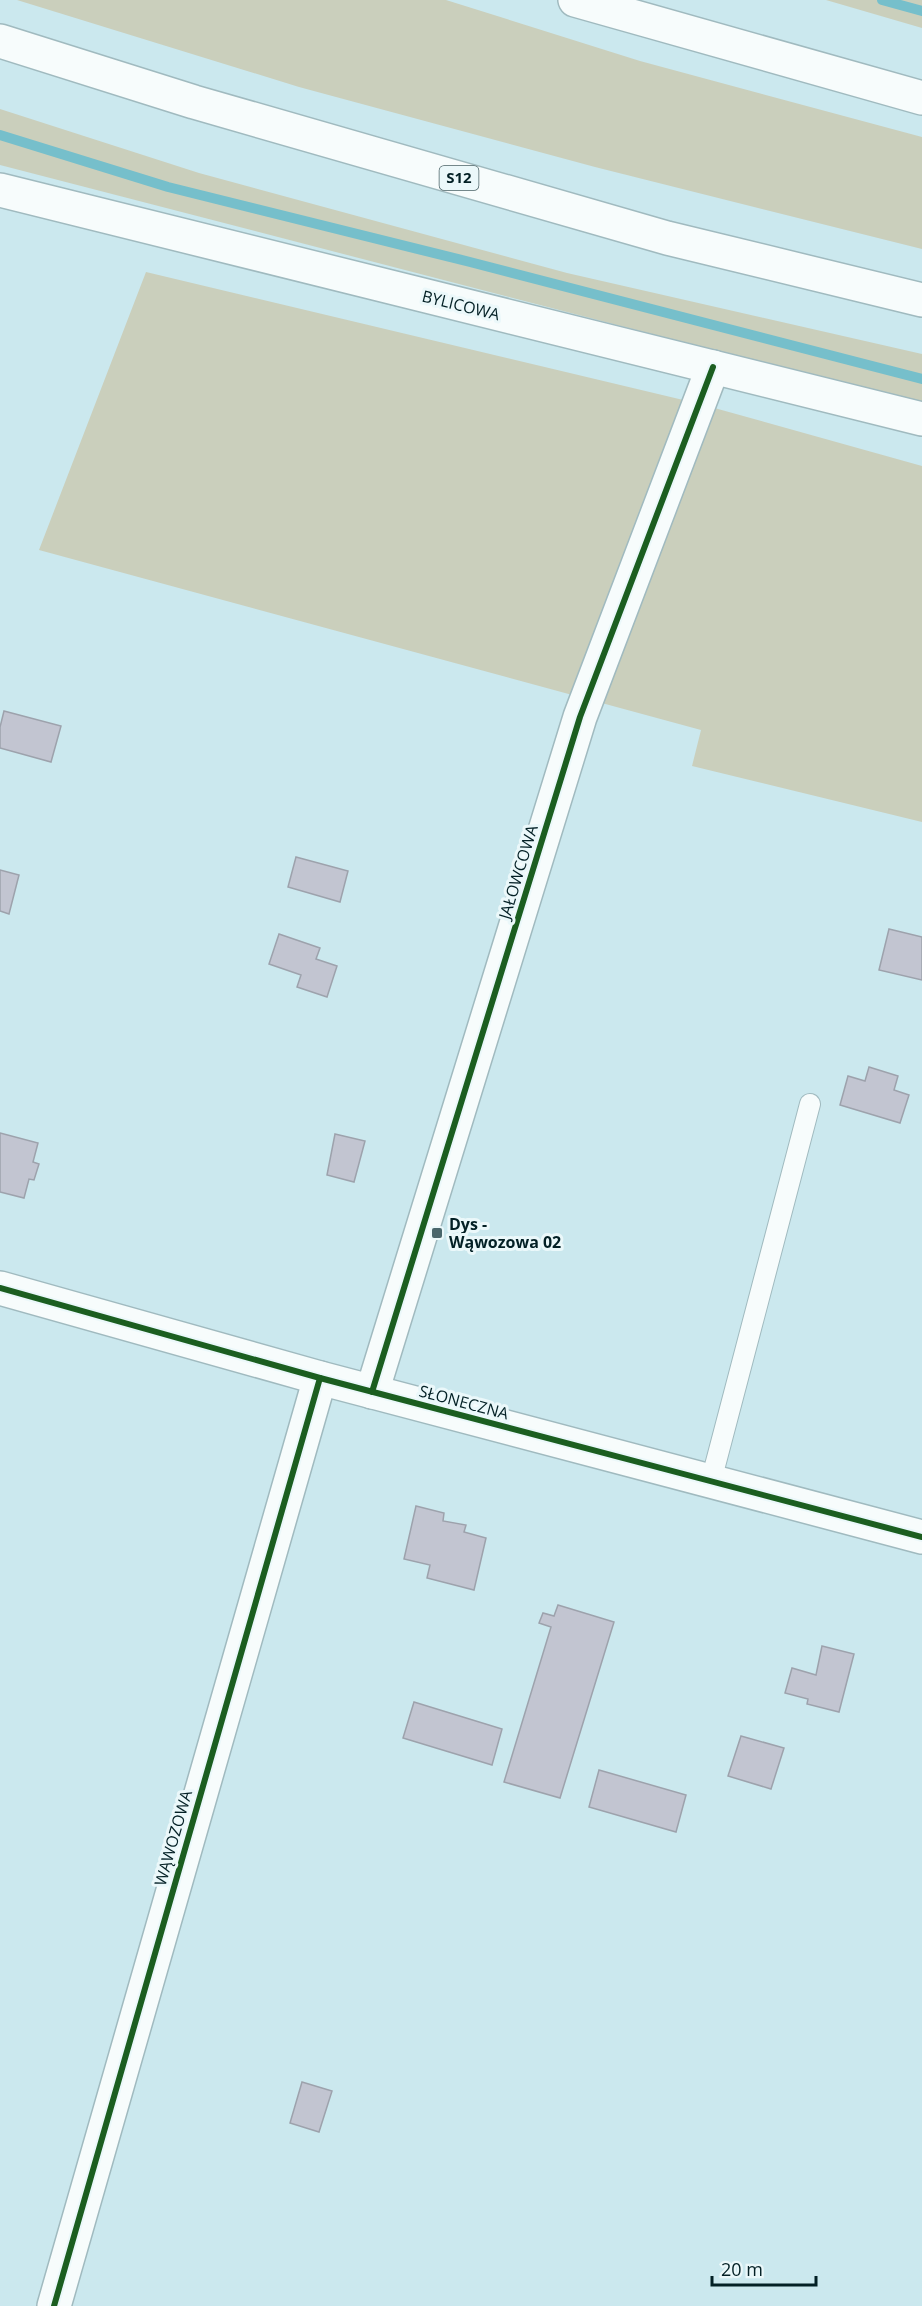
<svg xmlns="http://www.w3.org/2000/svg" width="922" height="2306" font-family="'Open Sans',sans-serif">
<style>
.green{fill:#cacfbc}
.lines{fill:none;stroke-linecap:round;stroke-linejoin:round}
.stream{stroke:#76bfcb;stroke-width:10}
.building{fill:#c2c5d1;stroke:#9da2ac;stroke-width:1.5}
.lane-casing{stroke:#a0babf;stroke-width:22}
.street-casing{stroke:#a0babf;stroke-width:36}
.secondary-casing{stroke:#a0babf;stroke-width:36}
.highway-casing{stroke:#a0babf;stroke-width:36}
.lane{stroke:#f7fcfc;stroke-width:20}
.street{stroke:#f7fcfc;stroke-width:33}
.secondary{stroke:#f7fcfc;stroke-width:33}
.highway{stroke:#f7fcfc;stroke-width:33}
.cycleway-casing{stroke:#ebf8fa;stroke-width:10}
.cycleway{stroke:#1b5e20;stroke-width:6}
.poi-dot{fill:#49666b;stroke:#ebf8fa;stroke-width:2}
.labels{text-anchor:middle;stroke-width:6;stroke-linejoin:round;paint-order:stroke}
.shield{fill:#ebf8fa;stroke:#496165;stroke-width:1.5}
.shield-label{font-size:15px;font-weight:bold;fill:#032025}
.street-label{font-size:16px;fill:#032025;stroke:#ebf8fa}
.poi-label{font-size:16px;font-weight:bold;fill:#032025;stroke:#ebf8fa;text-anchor:start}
</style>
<rect width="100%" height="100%" fill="#cbe8ee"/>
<!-- green -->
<g class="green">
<polygon points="17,0 446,0 640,61 922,137 922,249 595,167 299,87"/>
<polygon points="826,0 922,0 922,29 922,28"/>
<polygon points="0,109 199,173 567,273 922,354 922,404 0,165"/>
<polygon points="146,272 700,404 922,466 922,822 692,766 701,730 39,550"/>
</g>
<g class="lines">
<!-- stream -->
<g class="stream">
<polyline points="882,0 922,11"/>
<polyline points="0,135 168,187 470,262 922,379"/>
</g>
</g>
<!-- building -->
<g class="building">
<polygon points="4,711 61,726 51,762 0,748 0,727"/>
<polygon points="296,857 348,871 340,902 288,887"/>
<polygon points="0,870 19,875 9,914 0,911"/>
<polygon points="889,929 922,937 922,980 879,970"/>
<polygon points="279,934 320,948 316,959 337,966 327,997 297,987 301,975 269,964"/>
<polygon points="869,1067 898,1076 894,1090 909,1095 900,1123 840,1105 848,1076 865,1081"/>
<polygon points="0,1133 38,1143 33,1162 39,1164 34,1180 29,1179 24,1198 0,1192"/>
<polygon points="335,1134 365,1141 354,1182 327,1175"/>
<polygon points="416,1506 444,1513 443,1521 466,1525 464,1532 486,1538 474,1590 427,1578 430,1565 404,1559"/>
<polygon points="558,1605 614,1622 560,1798 504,1782 551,1627 539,1623 543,1613 554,1616"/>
<polygon points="822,1646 854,1654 839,1712 807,1704 808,1699 785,1693 792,1668 816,1675"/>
<polygon points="414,1702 502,1729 492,1765 403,1738"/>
<polygon points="741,1736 784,1748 771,1789 728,1776"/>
<polygon points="599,1770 686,1795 676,1832 589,1807"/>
<polygon points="302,2082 332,2091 319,2132 290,2123"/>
</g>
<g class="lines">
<defs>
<polyline id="lane" points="711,1481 810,1104"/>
<g id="street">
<polyline points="0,1288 320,1378 922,1537"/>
<polyline points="372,1392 580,717 713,367"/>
<polyline points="54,2306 320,1378"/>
</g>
<polyline id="secondary" points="0,190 922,419"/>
<g id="highway">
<polyline points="575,0 922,98"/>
<polyline points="0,41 194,102 667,238 922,300"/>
</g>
</defs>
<!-- lane casing -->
<use href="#lane" class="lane-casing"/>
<!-- street casing -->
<use href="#street" class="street-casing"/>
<!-- secondary casing -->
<use href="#secondary" class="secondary-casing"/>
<!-- highway casing -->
<use href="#highway" class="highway-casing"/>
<!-- lane -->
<use href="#lane" class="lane"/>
<!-- street -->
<use href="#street" class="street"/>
<!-- secondary -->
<use href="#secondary" class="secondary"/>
<!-- highway -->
<use href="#highway" class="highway"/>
<defs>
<g id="cycleway">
<polyline points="0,1288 320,1378 922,1537"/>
<polyline points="372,1392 580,717 713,367"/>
<polyline points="54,2306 320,1378"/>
</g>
</defs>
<!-- cycleway casing -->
<use href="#cycleway" class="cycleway-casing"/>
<!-- cycleway -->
<use href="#cycleway" class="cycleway"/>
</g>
<!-- markers -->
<rect class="poi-dot" x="431" y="1227" width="12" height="12" rx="3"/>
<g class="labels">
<!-- shield labels -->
<rect class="shield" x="439.5" y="166" width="39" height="24" rx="4.5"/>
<g class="shield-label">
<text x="459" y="183">S12</text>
</g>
<!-- street labels -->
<g class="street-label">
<text transform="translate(461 305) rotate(14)" y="6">BYLICOWA</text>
<text transform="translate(518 872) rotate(-73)" y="6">JAŁOWCOWA</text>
<text transform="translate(464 1402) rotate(15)" y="6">SŁONECZNA</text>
<text transform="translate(173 1838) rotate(-74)" y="6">WĄWOZOWA</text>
</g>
<!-- poi labels -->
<g class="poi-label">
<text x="449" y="1230">Dys -<tspan x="449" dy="18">Wąwozowa 02</tspan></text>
</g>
</g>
<!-- scale -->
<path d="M712 2276v9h104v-9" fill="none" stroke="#032025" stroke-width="3"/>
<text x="721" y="2276" font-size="18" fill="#032025" stroke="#ebf8fa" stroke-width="4.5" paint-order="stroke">20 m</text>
</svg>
